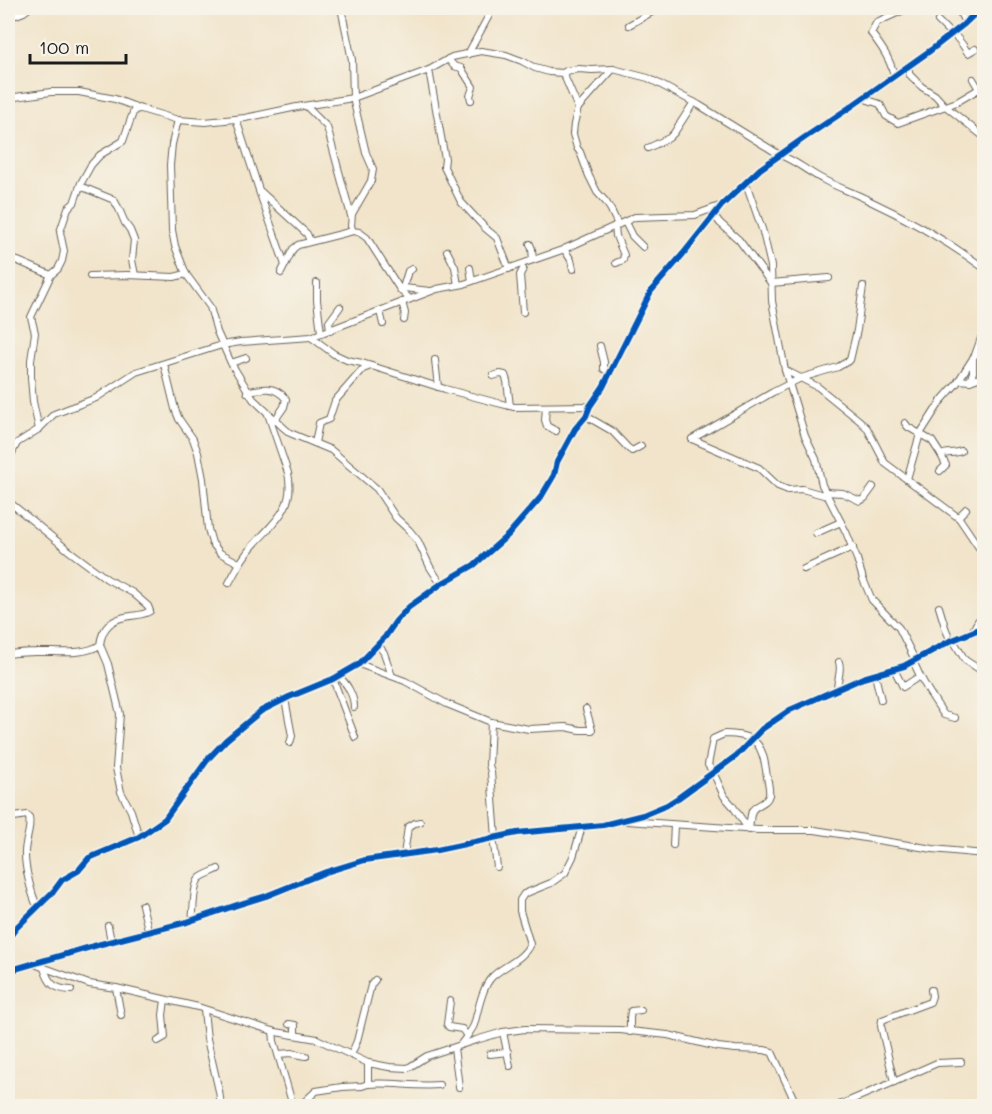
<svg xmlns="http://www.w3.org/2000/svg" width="992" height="1114" font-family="Mali,sans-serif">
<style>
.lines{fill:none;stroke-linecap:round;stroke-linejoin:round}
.street-casing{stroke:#676259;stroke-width:8}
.street{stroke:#fff;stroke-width:6}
.cycleway-casing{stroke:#f7f3e8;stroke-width:10}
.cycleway{stroke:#0057b8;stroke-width:6}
</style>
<rect width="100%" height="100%" fill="#f7f3e8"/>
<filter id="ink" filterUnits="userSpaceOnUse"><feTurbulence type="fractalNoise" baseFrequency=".0167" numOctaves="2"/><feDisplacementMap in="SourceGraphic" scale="12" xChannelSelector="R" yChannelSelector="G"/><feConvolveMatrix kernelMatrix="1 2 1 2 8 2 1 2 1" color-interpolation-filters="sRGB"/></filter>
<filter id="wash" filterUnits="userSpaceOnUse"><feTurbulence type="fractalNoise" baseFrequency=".008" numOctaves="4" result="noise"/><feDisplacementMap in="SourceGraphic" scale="24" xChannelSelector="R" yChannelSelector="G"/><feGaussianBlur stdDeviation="1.35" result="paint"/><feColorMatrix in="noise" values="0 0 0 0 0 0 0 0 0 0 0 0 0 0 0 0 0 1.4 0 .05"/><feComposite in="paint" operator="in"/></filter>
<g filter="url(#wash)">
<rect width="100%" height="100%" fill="#f1e4ca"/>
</g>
<g filter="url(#ink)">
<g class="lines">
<defs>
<g id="street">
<polyline points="341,8 352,60 353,98 366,153 373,169 371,181 352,214 351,226 353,231 359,232 367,238 401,291 410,299"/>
<polyline points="958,8 965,23"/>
<polyline points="8,18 24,12 29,8"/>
<polyline points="938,21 951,34"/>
<polyline points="629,25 659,8"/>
<polyline points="953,33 962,44 968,53 975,49"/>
<polyline points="468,54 493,8"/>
<polyline points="448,59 454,66 461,68 473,87 470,96 471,100"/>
<polyline points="909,65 909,74 922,87 935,95 944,105 984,137"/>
<polyline points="613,69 578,108 574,124 573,134 577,148 580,152 589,176 597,192 606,202 611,210 618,225"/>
<polyline points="429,70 445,159 444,167 461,202 485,228 497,238 509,269"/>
<polyline points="563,73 578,108"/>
<path d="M894 76C891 60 881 46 871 33L877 22 908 8"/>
<polyline points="973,79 979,89"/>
<path d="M8 98 51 92H79L115 99 141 109 178 120 205 122 245 118 297 107 353 98 429 70 452 57 481 51 506 55 522 61 535 68 549 72 563 73 566 71 579 69 592 70 613 69 648 78 699 105 780 155C796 161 808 172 824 180 837 187 852 192 866 199 907 218 947 241 984 268"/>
<polyline points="862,98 880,104 886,116 898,123 957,102 984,86"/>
<polyline points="306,106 327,127 351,216"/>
<polyline points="236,119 259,190 307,234 310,241"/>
<polyline points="178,120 172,144 170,165 172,230 175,246 186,274 210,307 217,332 231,363 253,399 284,428 290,433 331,450 377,489 396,518 409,530 418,541 430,567 441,584"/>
<polyline points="648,148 669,138 674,133 694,102"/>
<polyline points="746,183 763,232 771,266 772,301 785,370 805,436 816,459 822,485 846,532 857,559 863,579 872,600 899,628 915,660"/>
<polyline points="80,186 114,200 119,209 125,223 130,230 134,240 132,260 135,275"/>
<polyline points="259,191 285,265"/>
<polyline points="713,214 720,223 739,240 771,283 829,278"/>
<polyline points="625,222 632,236 643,247"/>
<polyline points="615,226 616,236 624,255 623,260 616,263"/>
<polyline points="530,244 532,249 533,260"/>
<polyline points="564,249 571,260 573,269"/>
<polyline points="447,251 455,267 458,285"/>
<polyline points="8,258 18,261 51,275"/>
<polyline points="470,268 472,281"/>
<polyline points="523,269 520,275 523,312"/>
<polyline points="281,273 293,249 298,245 353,231"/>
<polyline points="90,276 127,275 174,277 186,274"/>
<polyline points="317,283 317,300 321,333"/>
<polyline points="404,288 430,291"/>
<polyline points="402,291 408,271 412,269"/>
<polyline points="402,302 405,313 404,320"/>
<polyline points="380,311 383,324"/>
<polyline points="330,330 329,322 340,307"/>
<polyline points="311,337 334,354 347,360 362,363 445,389 494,402 514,407 590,406"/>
<polyline points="600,346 604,362 604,369 610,372"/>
<polyline points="435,360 438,387"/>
<polyline points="231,363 246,358"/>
<polyline points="164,364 175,409 179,419 193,439 198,453 203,479 208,529 212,543 220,553 239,563"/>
<polyline points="785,370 818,387 860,421 867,428 885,463 959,518 984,555"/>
<polyline points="493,376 500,374 505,375 507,381 510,406"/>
<polyline points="959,380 970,381 973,372 973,358"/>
<polyline points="970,381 984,376"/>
<path d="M247 392C262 388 275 385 286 399L284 407 275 420"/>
<polyline points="546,407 545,420 547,426 556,431"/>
<polyline points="586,416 612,431 628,448 632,451 641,446"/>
<path d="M905 423 908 427 932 441 941 455C947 452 954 454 961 451"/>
<polyline points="39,429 33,402 31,378 31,360 35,333 31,317 51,275 58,269 62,261 64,251 60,232 68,208 74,203 81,183 91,165 100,155 123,141 134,110 140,109"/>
<polyline points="692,439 773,392 801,378 838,367 850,360 857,330 863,286"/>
<polyline points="692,439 759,468 778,486 788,490 802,489 827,496"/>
<polyline points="315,443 319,423 329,419 335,401 363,369 371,366"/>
<polyline points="8,461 17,443 39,429 54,414 96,398 136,372 222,345 241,342 311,337 437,289 464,284 562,250 635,217 695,215 722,205"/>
<polyline points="940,471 946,465 941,455"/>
<polyline points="907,479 920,434 941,401 957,383 975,355 984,330"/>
<polyline points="825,492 843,493 860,501 865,498 873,487"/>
<path d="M8 501 68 550 107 579 133 593 148 606 150 611C144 615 138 615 131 616 113 618 102 626 100 645 83 656 56 651 36 652 26 652 17 653 8 654"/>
<polyline points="958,517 966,509"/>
<polyline points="816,533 841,522"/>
<polyline points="804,569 853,547"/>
<path d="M229 583C236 571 241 559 251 548 272 523 296 510 288 473L268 414"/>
<polyline points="939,607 946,630 951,641"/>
<polyline points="972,632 978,621 984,614"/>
<polyline points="953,640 965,660 982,671 984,676"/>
<polyline points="378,644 384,653 392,676"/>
<polyline points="100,645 108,664 120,714 116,768 121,792 131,811 139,837"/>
<polyline points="359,664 405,681 447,704 491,722 529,729 566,727 580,730 592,730 586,709"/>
<polyline points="894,669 903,687 920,676 913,661"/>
<polyline points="875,675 881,700"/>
<path d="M338 676C347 683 354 696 354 707"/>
<polyline points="920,676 929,692 944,715 955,718"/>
<polyline points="333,679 355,737"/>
<path d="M837 689C837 680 842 671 839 662"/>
<polyline points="285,699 292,736 290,743"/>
<polyline points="491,722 489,765 491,772 496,838"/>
<path d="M724 734C758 734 763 745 767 777 768 782 770 790 769 795 767 804 756 804 752 811 750 816 750 824 749 830L732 805 724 796 713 772 708 765 713 739Z"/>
<path d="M8 818 27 815 29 817C32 830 24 842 25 855 25 868 31 893 37 906"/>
<polyline points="627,821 758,830 815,830 933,849 984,854"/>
<polyline points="493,838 497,867"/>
<polyline points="673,845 674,825"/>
<polyline points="404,855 408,827 415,823 420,822"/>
<polyline points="142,905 149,933"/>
<path d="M192 920C194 910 193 883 200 878 205 874 213 872 218 869"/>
<polyline points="108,926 111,941"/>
<polyline points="8,939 17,927 53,892 62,880 78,871 89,858 139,837 165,819 208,759 226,740 261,711 289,697 333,679 359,664 385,637 396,621 409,607 441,584 474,565 508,535 541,497 554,475 557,462 575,429 586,416 590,406 603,387 651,291 683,254 722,205 760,169 804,138 849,108 931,50 963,25 981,8"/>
<polyline points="34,964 89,984 116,988 198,1007 276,1032 317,1039 368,1063 389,1067 408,1068 427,1056 476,1040 503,1032 525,1029 620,1030 668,1035 718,1047 735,1049 764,1050 772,1052 797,1106"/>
<path d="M44 968C49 984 54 989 71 990"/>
<polyline points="8,971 101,944 187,922 237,905 266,896 326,872 365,860 437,850 517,833 603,825 643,815 667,805 678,798 736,756 762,729 790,710 863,678 904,666 948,642 984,627"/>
<polyline points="116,988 121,1015"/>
<polyline points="450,1001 447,1024 449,1027 462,1029 467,1036"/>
<polyline points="204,1010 207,1039 219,1091 221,1106"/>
<polyline points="289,1024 295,1025 295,1035"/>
<polyline points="273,1031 274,1041 293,1106"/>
<polyline points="503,1032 510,1066"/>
<polyline points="630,1032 630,1018 631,1011 641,1010"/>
<polyline points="158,1041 165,1037 163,1015 165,1000"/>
<path d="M461 1044C465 1038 471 1032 474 1025 478 1011 482 987 492 977 504 965 523 960 530 944L520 911V900L524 894 551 883 565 873 573 857 582 827"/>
<polyline points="454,1048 459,1087"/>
<polyline points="278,1054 291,1053 306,1056"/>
<polyline points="490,1054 508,1052"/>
<polyline points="351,1055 357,1041 371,985 375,980"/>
<polyline points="894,1082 937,1063 961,1062"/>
<path d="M368 1084C392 1082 415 1087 439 1085"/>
<polyline points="8,1101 9,1106"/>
<polyline points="300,1106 316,1091 342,1087 362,1086 368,1084 368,1063"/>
<polyline points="837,1106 894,1082 881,1026 882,1020 930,1002 932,996 931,990"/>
</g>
</defs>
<!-- street casing -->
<use href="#street" class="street-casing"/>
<!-- street -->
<use href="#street" class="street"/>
<defs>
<g id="cycleway">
<polyline points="8,939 17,927 53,892 62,880 78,871 89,858 139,837 165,819 208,759 226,740 261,711 289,697 333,679 359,664 385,637 396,621 409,607 441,584 474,565 508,535 541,497 554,475 557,462 575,429 586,416 590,406 603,387 651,291 683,254 722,205 760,169 804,138 849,108 931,50 963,25 981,8"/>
<polyline points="8,971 101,944 187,922 237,905 266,896 326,872 365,860 437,850 517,833 603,825 643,815 667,805 678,798 736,756 762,729 790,710 863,678 904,666 948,642 984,627"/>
</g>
</defs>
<!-- cycleway casing -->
<use href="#cycleway" class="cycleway-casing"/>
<!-- cycleway -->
<use href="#cycleway" class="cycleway"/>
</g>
</g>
<!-- margin -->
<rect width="992" height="1114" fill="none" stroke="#f7f3e8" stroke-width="30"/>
<!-- scale -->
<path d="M30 54v9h96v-9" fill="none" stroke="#1c1c1c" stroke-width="3"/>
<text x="39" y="54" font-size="18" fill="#1c1c1c" stroke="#f7f3e8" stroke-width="4.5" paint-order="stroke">100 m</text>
</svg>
